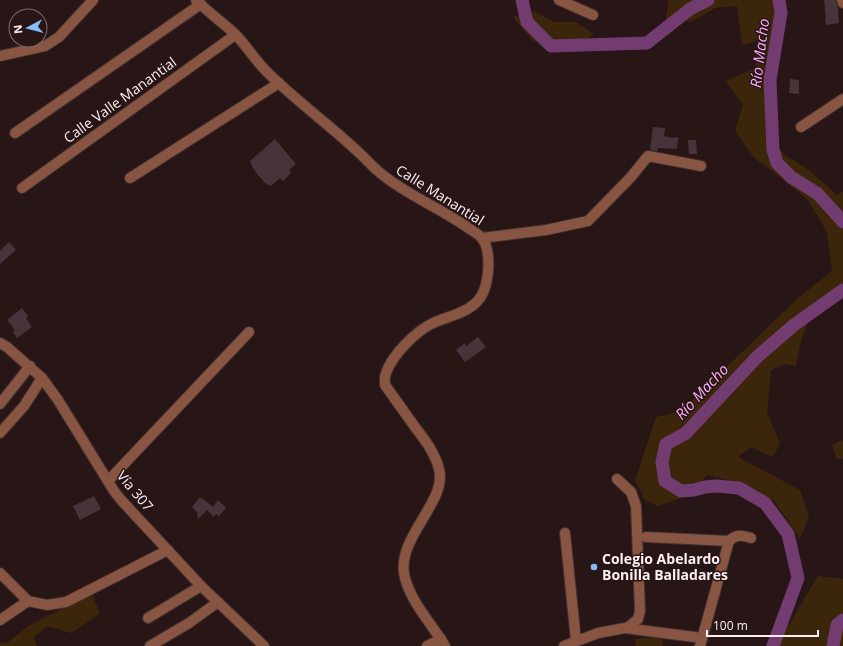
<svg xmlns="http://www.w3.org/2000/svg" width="843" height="646" font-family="'Open Sans',sans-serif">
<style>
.green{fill:#3c260b}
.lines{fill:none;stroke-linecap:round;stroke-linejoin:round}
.river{stroke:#723c71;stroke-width:13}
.building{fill:#47343b}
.minor-casing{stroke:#422f30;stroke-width:12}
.minor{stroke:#875541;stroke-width:10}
.poi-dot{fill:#84bcfb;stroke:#281516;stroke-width:1.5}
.labels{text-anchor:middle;stroke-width:3;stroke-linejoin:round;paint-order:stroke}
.street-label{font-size:14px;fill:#fef0f0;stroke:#281516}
.poi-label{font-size:14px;font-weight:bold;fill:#fef0f0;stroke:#281516;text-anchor:start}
.water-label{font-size:15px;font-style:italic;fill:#fdaefb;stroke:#281516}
</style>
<rect width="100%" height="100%" fill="#281516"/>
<!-- green -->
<g class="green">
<polygon points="669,0 784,0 785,20 780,49 768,93 767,117 775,142 785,155 808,169 837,195 843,191 843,294 808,322 800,344 796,366 785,364 771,370 767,413 780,443 773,457 751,447 738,457 800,490 809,517 800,539 774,501 739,483 707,475 696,489 683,497 658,506 645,500 635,481 656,417 681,411 798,298 832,271 827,232 808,200 770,169 754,158 735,130 743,105 726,81 755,68 760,40 742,45 737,6 715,8 691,22 666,19 668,1"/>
<polygon points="534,11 554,22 576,22 594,34 585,41 533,41 513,17"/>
<polygon points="843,440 843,459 837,459 832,445"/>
<polygon points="818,576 843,579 843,646 776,646"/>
<polygon points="92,594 100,614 71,633 47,626 34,637 37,646 0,646 0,642 6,644 28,626"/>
<polygon points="662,636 663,646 636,646 635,639"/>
</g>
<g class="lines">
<!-- river -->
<g class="river">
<polyline points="522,0 527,22 551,46 647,43 690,9 708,0"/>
<polyline points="779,0 781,13 770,80 773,150 777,163 791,177 818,194 843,222"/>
<polyline points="773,646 798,578 788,534 765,503 739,488 716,486 705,487 694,490 681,491 665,481 662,462 666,444 686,433 757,357 794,325 843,290"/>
<polyline points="833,646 837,625 843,620"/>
</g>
</g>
<!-- building -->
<g class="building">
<polygon points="824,0 836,0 838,8 839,23 826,25 825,19 826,19"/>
<polygon points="790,79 799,80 799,94 789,93"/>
<polygon points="653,127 665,128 664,136 673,138 678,137 677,149 658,148 657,151 650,150"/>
<polygon points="275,139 296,164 289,170 291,173 283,181 280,178 271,186 265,183 258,175 253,168 250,161"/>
<polygon points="688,140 696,140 697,154 689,154"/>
<polygon points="9,242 16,250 0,264 0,251"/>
<polygon points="22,308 28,316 26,318 32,327 17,338 13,332 15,330 7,320"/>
<polygon points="478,337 486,347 465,362 456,350 465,343 466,346"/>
<polygon points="94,496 101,509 80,520 73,506"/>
<polygon points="199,498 202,498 213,507 218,500 226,508 219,516 216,514 214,517 207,510 198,519 197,512 192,507"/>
</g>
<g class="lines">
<defs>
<g id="minor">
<path d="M196 0C208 12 222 22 235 34 246 45 255 60 266 71 294 99 326 122 355 149 363 156 371 165 379 172 405 194 436 206 464 225 469 229 477 233 481 237 492 249 489 279 483 293 474 312 451 315 433 323 416 331 392 355 386 373 384 377 385 381 385 385 395 399 405 413 415 427 425 440 435 453 439 469 448 502 394 539 405 578 412 604 432 624 445 646"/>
<polyline points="559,0 593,15"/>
<polyline points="842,0 843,3"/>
<polyline points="0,56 45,46 59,37 93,0"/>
<polyline points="801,127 843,99"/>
<polyline points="15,133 201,4"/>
<polyline points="130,178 279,83"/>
<polyline points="22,188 235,35"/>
<polyline points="482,238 546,230 588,221 631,177 648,156 701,166"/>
<polyline points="0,343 7,347 42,378 58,400 114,491 122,501 201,586 264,646"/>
<polyline points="0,404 30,366"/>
<polyline points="0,433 24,406 42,378"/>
<polyline points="617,479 631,492 636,506 640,611 638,619 627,628"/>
<polyline points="108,481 249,332"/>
<polyline points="565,533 576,641"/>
<polyline points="646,537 729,541"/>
<path d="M729 541C736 534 742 535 751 538"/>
<polyline points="0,573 28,601 47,605 66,602 168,550"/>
<polyline points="148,618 201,586"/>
<polyline points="0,620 28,601"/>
<polyline points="150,646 189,623 218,602"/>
<polyline points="427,646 441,639"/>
<polyline points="564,646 598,633 625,628 702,638"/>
<polyline points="700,646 729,541"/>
</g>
</defs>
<!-- minor casing -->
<use href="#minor" class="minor-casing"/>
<!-- minor -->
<use href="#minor" class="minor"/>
</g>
<!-- markers -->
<circle class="poi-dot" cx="594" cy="567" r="4"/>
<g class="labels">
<!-- street labels -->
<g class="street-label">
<text transform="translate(120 100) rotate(-36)" y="5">Calle Valle Manantial</text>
<text transform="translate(440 195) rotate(32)" y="5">Calle Manantial</text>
<text transform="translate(135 491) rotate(50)" y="5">Vía 307</text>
</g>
<!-- poi labels -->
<g class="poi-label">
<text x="602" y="564">Colegio Abelardo<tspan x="602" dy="16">Bonilla Balladares</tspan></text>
</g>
<!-- water labels -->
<g class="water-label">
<text transform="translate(760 53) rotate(-83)" y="5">Río Macho</text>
<text transform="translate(702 392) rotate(-47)" y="5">Río Macho</text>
</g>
</g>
<!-- north arrow -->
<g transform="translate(28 28) rotate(263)"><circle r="19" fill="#281516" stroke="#7e6d6d"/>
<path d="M0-3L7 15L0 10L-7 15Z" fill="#84bcfb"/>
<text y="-6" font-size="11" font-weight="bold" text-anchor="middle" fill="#fef0f0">N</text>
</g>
<!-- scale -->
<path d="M707 630v6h111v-6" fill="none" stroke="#fef0f0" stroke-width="2"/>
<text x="713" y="630" font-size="12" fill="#fef0f0" stroke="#281516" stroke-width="3" paint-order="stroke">100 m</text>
</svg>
